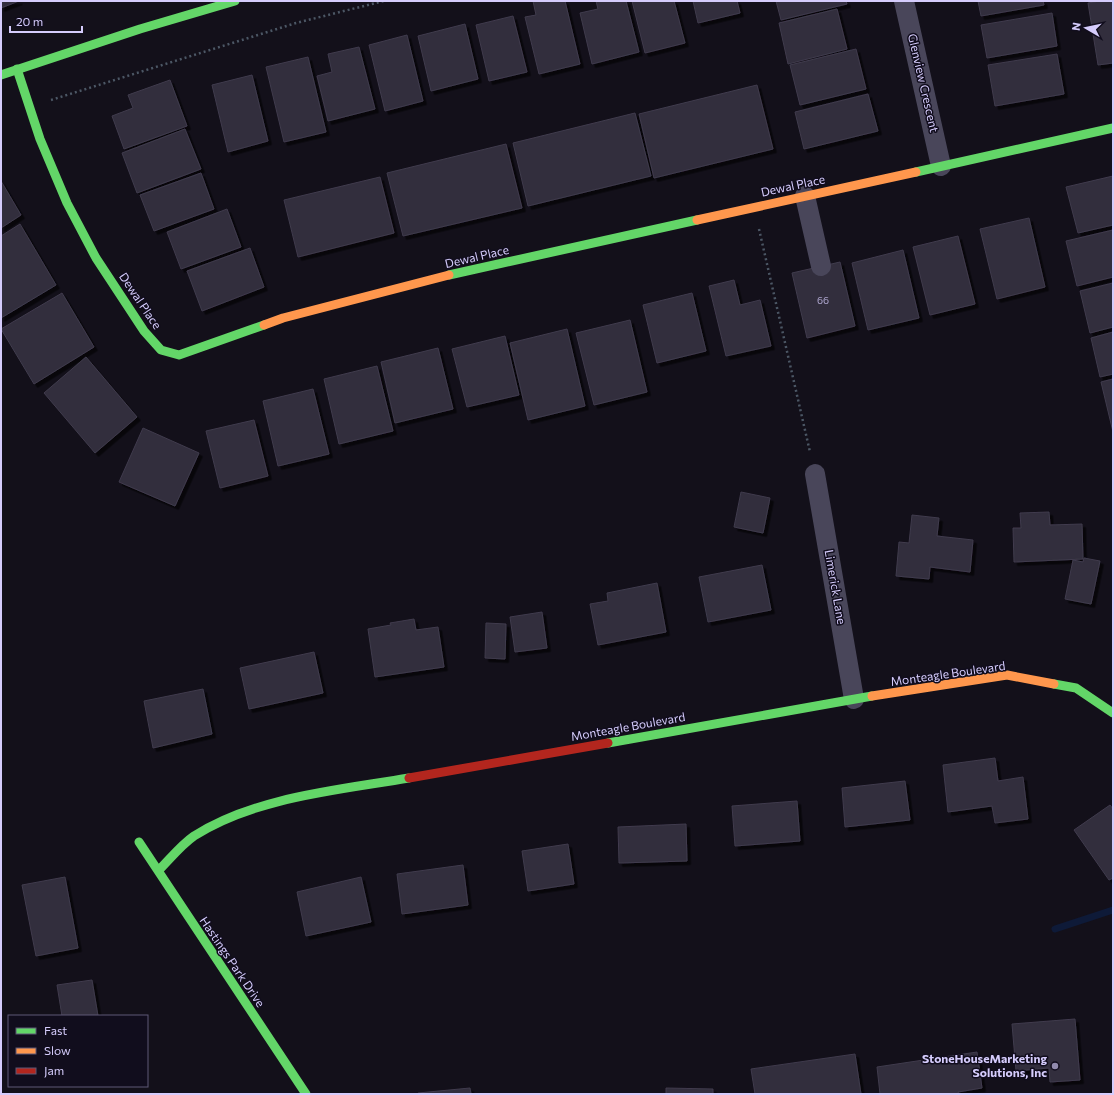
<svg xmlns="http://www.w3.org/2000/svg" width="1114" height="1095" font-family="Commissioner,sans-serif">
<style>
.lines{fill:none;stroke-linecap:round;stroke-linejoin:round}
.stream{stroke:#0e1a38;stroke-width:7}
.building{fill:#312e3c;stroke:#403b4d;filter:url(#shadow)}
.path{stroke:#4c5765;stroke-width:2.5;stroke-dasharray:2 3;stroke-linecap:butt}
.street{stroke:#49465a;stroke-width:20}
.fast{stroke:#63d668;stroke-width:9}
.slow{stroke:#ff974d;stroke-width:9}
.jam{stroke:#b3261e;stroke-width:9}
.poi-dot{fill:#918aad;stroke:#110d1d;stroke-width:1.5}
.labels{text-anchor:middle;stroke-width:3;stroke-linejoin:round;paint-order:stroke}
.number-label{font-size:10px;fill:#aca4cc}
.street-label{font-size:12px;fill:#d5ccfc;stroke:#110d1d}
.poi-label{font-size:12px;font-weight:bold;fill:#d5ccfc;stroke:#110d1d;text-anchor:end}
</style>
<defs>
<filter id="shadow"><feDropShadow dx="3.5" dy="3.5" stdDeviation="0" flood-color="#0009"/></filter>
</defs>
<rect width="100%" height="100%" fill="#13101a"/>
<g class="lines">
<!-- stream -->
<polyline class="stream" points="1055,929 1113,910"/>
</g>
<!-- building -->
<g class="building">
<polygon points="1,1 19,1 1,8"/>
<polygon points="533,1 565,1 580,64 539,74 525,17 536,15"/>
<polygon points="596,1 626,1 639,52 592,64 580,13 598,9"/>
<polygon points="632,1 674,1 685,43 645,53"/>
<polygon points="693,1 737,1 740,13 698,23"/>
<polygon points="776,1 846,1 847,4 781,20"/>
<polygon points="978,1 1043,1 1044,5 981,16"/>
<polygon points="1100,1 1113,1 1113,63 1098,65 1088,3"/>
<polygon points="837,9 847,49 788,64 779,23"/>
<polygon points="1052,13 1057,46 987,58 981,25"/>
<polygon points="513,16 527,72 489,81 476,25"/>
<polygon points="465,24 478,79 431,91 418,36"/>
<polygon points="407,35 423,101 385,111 369,45"/>
<polygon points="359,47 375,109 328,121 317,76 332,72 328,54"/>
<polygon points="856,49 866,89 800,105 790,65"/>
<polygon points="1057,54 1064,94 995,106 988,65"/>
<polygon points="308,57 326,132 284,142 266,67"/>
<polygon points="252,75 268,141 228,152 212,85"/>
<polygon points="170,80 187,126 124,149 112,116 133,108 128,95"/>
<polygon points="757,85 773,149 654,178 639,114"/>
<polygon points="868,94 878,131 804,149 795,112"/>
<polygon points="635,113 651,176 528,206 513,143"/>
<polygon points="185,129 201,169 137,193 122,153"/>
<polygon points="506,144 522,208 403,236 387,173"/>
<polygon points="201,173 214,209 154,231 140,195"/>
<polygon points="1113,176 1113,225 1078,233 1066,187"/>
<polygon points="380,177 394,233 298,257 284,200"/>
<polygon points="1,181 21,215 1,228"/>
<polygon points="227,209 241,247 181,269 167,232"/>
<polygon points="1029,218 1045,287 997,299 980,229"/>
<polygon points="20,224 56,285 1,318 1,236"/>
<polygon points="1113,230 1113,277 1077,286 1066,241"/>
<polygon points="958,236 975,304 930,315 913,247"/>
<polygon points="250,248 264,287 202,311 187,271"/>
<polygon points="903,250 919,318 868,330 852,263"/>
<polygon points="840,262 855,326 807,338 792,273"/>
<polygon points="734,280 740,305 760,300 771,346 726,356 709,286"/>
<polygon points="1113,283 1113,327 1090,333 1080,291"/>
<polygon points="62,293 94,347 34,384 1,329"/>
<polygon points="692,293 706,351 657,363 643,305"/>
<polygon points="630,320 647,392 594,405 576,333"/>
<polygon points="567,329 585,406 528,420 510,343"/>
<polygon points="1113,332 1113,374 1100,377 1091,338"/>
<polygon points="505,336 519,395 467,407 452,349"/>
<polygon points="438,348 453,409 395,423 381,362"/>
<polygon points="86,357 137,417 95,453 44,393"/>
<polygon points="377,366 393,431 339,444 324,379"/>
<polygon points="1113,379 1113,432 1101,382"/>
<polygon points="313,389 329,454 278,466 263,401"/>
<polygon points="254,420 268,476 220,488 206,431"/>
<polygon points="143,428 199,453 175,506 119,482"/>
<polygon points="741,492 770,498 763,533 734,527"/>
<polygon points="1049,512 1050,525 1082,524 1083,559 1014,562 1013,528 1021,528 1020,513"/>
<polygon points="912,515 939,518 937,536 973,540 970,572 930,567 929,579 896,576 899,542 909,543"/>
<polygon points="1084,558 1100,561 1091,604 1065,599 1073,560 1083,562"/>
<polygon points="762,565 771,610 708,622 699,577"/>
<polygon points="657,583 666,632 598,645 590,604 608,601 607,593"/>
<polygon points="542,612 547,648 515,652 510,617"/>
<polygon points="414,619 416,630 438,627 444,667 375,677 368,629 391,625 390,623"/>
<polygon points="486,623 506,624 505,659 485,658"/>
<polygon points="314,652 323,693 249,709 240,668"/>
<polygon points="203,689 212,734 153,748 144,701"/>
<polygon points="995,758 998,781 1023,777 1028,819 995,823 992,806 948,812 943,765"/>
<polygon points="905,781 910,820 845,827 842,788"/>
<polygon points="797,801 800,841 735,846 732,806"/>
<polygon points="1110,805 1113,809 1113,878 1109,880 1074,830"/>
<polygon points="686,824 687,861 619,863 618,827"/>
<polygon points="568,844 574,884 528,891 522,851"/>
<polygon points="463,865 468,905 402,914 397,874"/>
<polygon points="65,877 78,948 36,956 22,885"/>
<polygon points="361,877 371,922 306,936 297,892"/>
<polygon points="92,980 98,1016 62,1016 57,985"/>
<polygon points="1075,1019 1080,1080 1050,1082 1049,1068 1016,1071 1012,1024"/>
<polygon points="977,1052 982,1088 958,1092 959,1094 880,1094 877,1067"/>
<polygon points="855,1054 861,1094 755,1094 751,1069"/>
<polygon points="470,1088 471,1094 418,1094 418,1093"/>
<polygon points="666,1088 713,1089 713,1094 666,1094"/>
</g>
<g class="lines">
<!-- path -->
<g class="path">
<polyline points="51,100 296,23 384,1"/>
<polyline points="759,229 810,452"/>
</g>
<!-- street -->
<g class="street">
<polyline points="904,1 941,166"/>
<polyline points="805,196 821,266"/>
<polyline points="815,474 854,699"/>
</g>
<!-- fast -->
<g class="fast">
<polyline points="17,69 40,139 67,203 96,258 144,331 161,350 179,355 264,325"/>
<polyline points="1,75 140,29 235,1"/>
<polyline points="916,172 1113,128"/>
<polyline points="449,275 697,220"/>
<polyline points="1054,684 1076,688 1113,713"/>
<polyline points="608,743 872,696"/>
<polyline points="139,842 306,1094"/>
<path d="M159 870C170 859 181 845 194 836 255 797 339 790 409 778"/>
</g>
<!-- slow -->
<g class="slow">
<polyline points="697,220 916,172"/>
<polyline points="264,325 283,318 449,275"/>
<polyline points="872,696 1007,675 1054,684"/>
</g>
<!-- jam -->
<polyline class="jam" points="409,778 608,743"/>
</g>
<!-- markers -->
<circle class="poi-dot" cx="1055" cy="1066" r="4"/>
<g class="labels">
<!-- number labels -->
<g class="number-label">
<text x="823" y="304">66</text>
</g>
<!-- street labels -->
<g class="street-label">
<text transform="translate(923 83) rotate(77)" y="4">Glenview Crescent</text>
<text transform="translate(793 186) rotate(-12)" y="4">Dewal Place</text>
<text transform="translate(477 257) rotate(-13)" y="4">Dewal Place</text>
<text transform="translate(140 301) rotate(56)" y="4">Dewal Place</text>
<text transform="translate(835 587) rotate(80)" y="4">Limerick Lane</text>
<text transform="translate(948 674) rotate(-8)" y="4">Monteagle Boulevard</text>
<text transform="translate(628 727) rotate(-10)" y="4">Monteagle Boulevard</text>
<text transform="translate(232 962) rotate(56)" y="4">Hastings Park Drive</text>
</g>
<!-- poi labels -->
<g class="poi-label">
<text x="1047" y="1063">StoneHouseMarketing<tspan x="1047" dy="14">Solutions, Inc</tspan></text>
</g>
</g>
<!-- border -->
<rect width="1114" height="1095" fill="none" stroke="#d5ccfc" stroke-width="4"/>
<!-- legend -->
<rect x="8" y="1015" width="140" height="72" fill="#110d1d" stroke="#5f5976"/>
<rect x="16" y="1028" width="20" height="6" fill="#63d668" stroke="#5f5976"/>
<text x="44" y="1035" font-size="12" fill="#d5ccfc">Fast</text>
<rect x="16" y="1048" width="20" height="6" fill="#ff974d" stroke="#5f5976"/>
<text x="44" y="1055" font-size="12" fill="#d5ccfc">Slow</text>
<rect x="16" y="1068" width="20" height="6" fill="#b3261e" stroke="#5f5976"/>
<text x="44" y="1075" font-size="12" fill="#d5ccfc">Jam</text>
<!-- north arrow -->
<g transform="translate(1086 28) rotate(279)" stroke="#110d1d" stroke-width="3" paint-order="stroke">
<path d="M0-3L7 15L0 10L-7 15Z" fill="#d5ccfc"/>
<text y="-6" font-size="11" font-weight="bold" text-anchor="middle" fill="#d5ccfc">N</text>
</g>
<!-- scale -->
<path d="M10 26v6h72v-6" fill="none" stroke="#d5ccfc" stroke-width="2"/>
<text x="16" y="26" font-size="12" fill="#d5ccfc" stroke="#110d1d" stroke-width="3" paint-order="stroke">20 m</text>
</svg>
